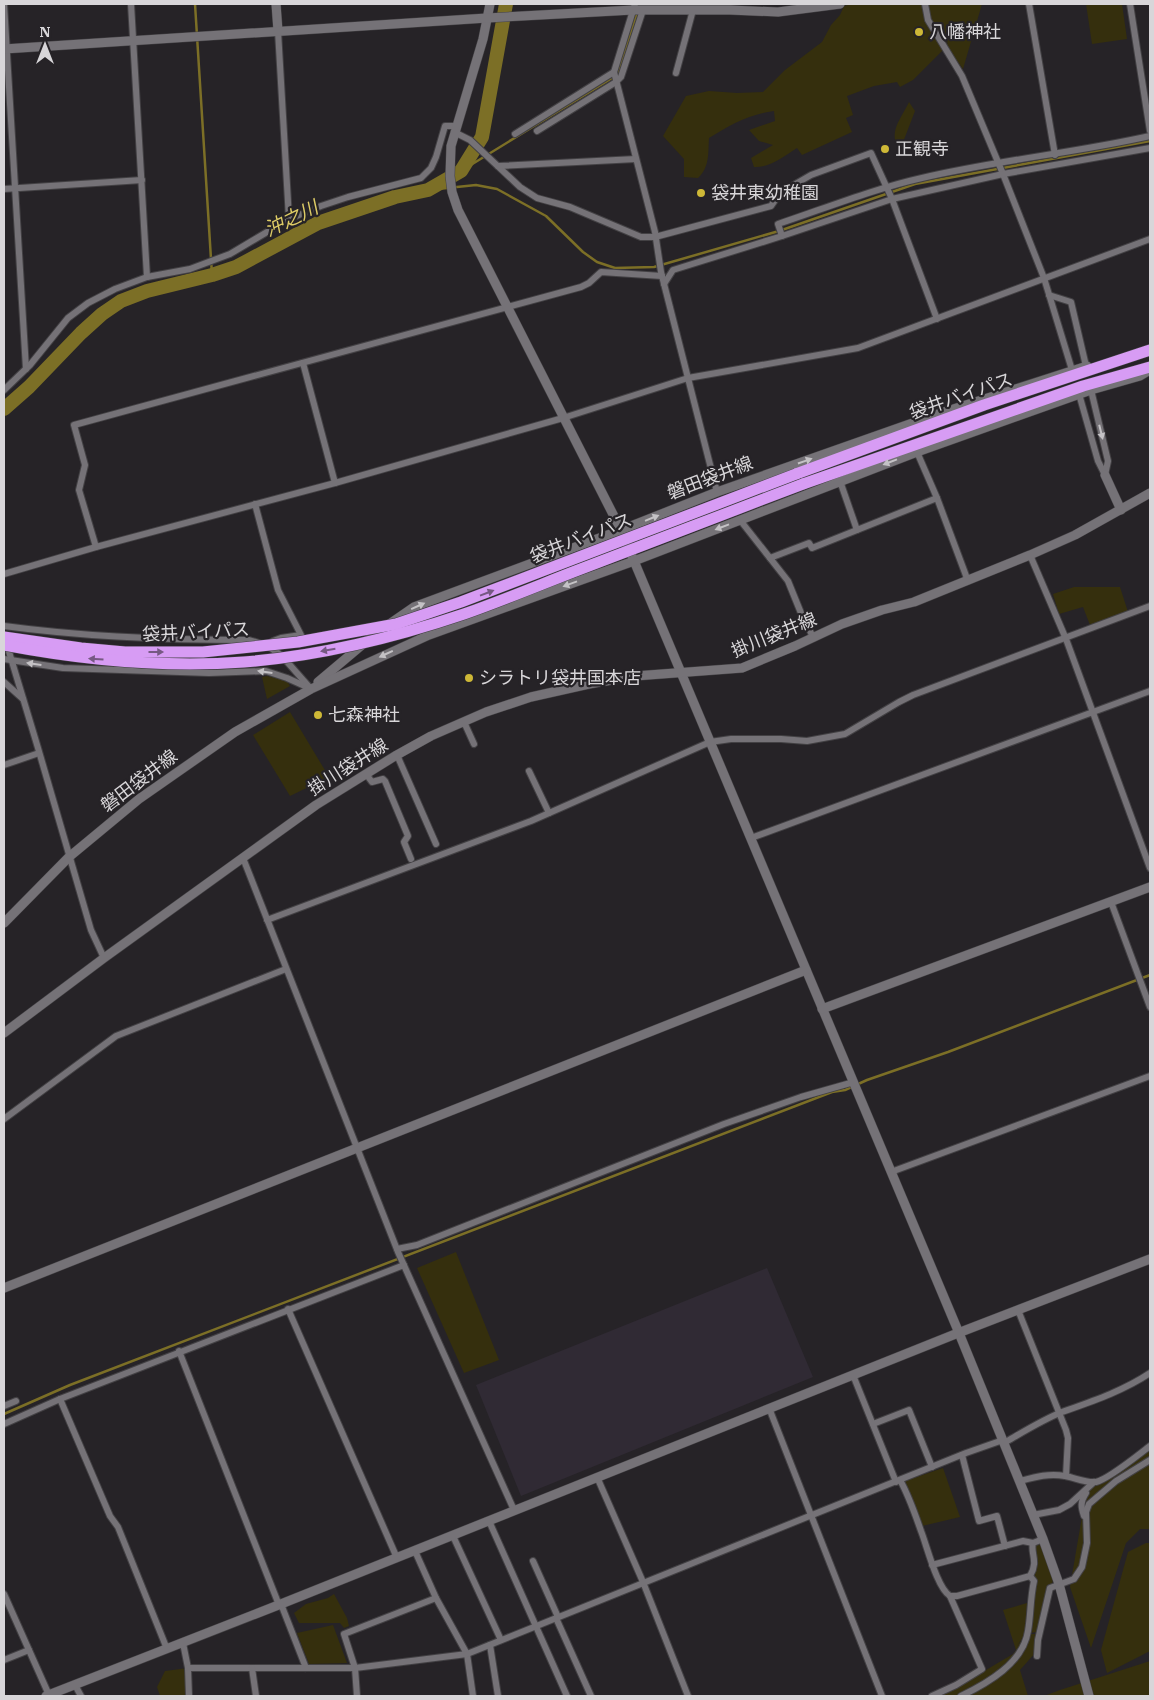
<svg xmlns="http://www.w3.org/2000/svg" width="1154" height="1700" font-family="'IBM Plex Serif','Noto Sans JP',serif">
<style>
.built{fill:#302a34}
.green{fill:#352f0d}
.lines{fill:none;stroke-linecap:round;stroke-linejoin:round}
.stream{stroke:#7c6f26;stroke-width:2.5}
.river{stroke:#7c6f26;stroke-width:14}
.street-casing{stroke:#434144;stroke-width:8}
.secondary-casing{stroke:#434144;stroke-width:10}
.highway-casing{stroke:#434144;stroke-width:12}
.street{stroke:#757277;stroke-width:6}
.secondary{stroke:#757277;stroke-width:9}
.highway{stroke:#d79cf4;stroke-width:11}
.highway-bridge-casing{stroke:#434144;stroke-width:12;stroke-linecap:butt}
.highway-bridge{stroke:#d79cf4;stroke-width:11}
.oneway{fill:#c4c2c5}
.oneway2{fill:#765983}
.poi-dot{fill:#ceb837;stroke:#262327;stroke-width:2}
.labels{text-anchor:middle;stroke-width:4.5;stroke-linejoin:round;paint-order:stroke}
.poi-label{font-size:18px;fill:#d8d6d9;stroke:#262327;text-anchor:start}
.street-label{font-size:18px;fill:#d8d6d9;stroke:#262327}
.water-label{font-size:19px;font-style:italic;fill:#decc66;stroke:#262327}
</style>
<rect width="100%" height="100%" fill="#262327"/>
<!-- built -->
<polygon class="built" points="767,1268 813,1377 521,1496 476,1385"/>
<!-- green -->
<g class="green">
<path d="M852 4H982L963 69 947 47 948 35 945 48 913 80 900 87 897 82 874 86 847 96 853 115 846 118 852 132 802 155 797 148C785 156 769 168 754 167L751 158 773 145 759 141 749 130 775 121 774 111C749 114 730 125 709 138 708 153 710 167 698 178L684 177V159L663 136 686 96 709 91 737 93 763 92 785 70 822 42 831 25 840 15 844 6Z"/>
<polygon points="1086,4 1122,4 1127,39 1092,44"/>
<path d="M909 102 915 111 900 150C887 133 901 119 909 102Z"/>
<polygon points="1074,587 1120,587 1128,612 1090,625 1083,607 1059,614 1053,594"/>
<polygon points="267,676 287,681 290,686 267,699 262,677"/>
<polygon points="290,712 329,777 290,796 253,735"/>
<polygon points="456,1252 499,1360 464,1373 417,1268"/>
<polygon points="1150,1443 1150,1529 1140,1529 1126,1543 1091,1648 1070,1587 1086,1493"/>
<polygon points="943,1468 960,1517 922,1526 905,1481"/>
<polygon points="1042,1543 1053,1580 1039,1632 1028,1633 1034,1581 1030,1576 1032,1545"/>
<polygon points="1146,1543 1150,1543 1150,1651 1107,1673 1101,1650 1128,1552"/>
<polygon points="334,1594 347,1618 349,1626 344,1628 340,1623 299,1623 294,1613 306,1604 328,1598"/>
<polygon points="1027,1603 1025,1634 1017,1646 1027,1634 1035,1634 1036,1652 1020,1670 1028,1696 933,1696 954,1689 1013,1654 1016,1650 1003,1610"/>
<polygon points="333,1625 347,1663 309,1664 297,1633"/>
<polygon points="1150,1661 1150,1696 1044,1696 1060,1690"/>
<polygon points="188,1668 189,1696 160,1696 157,1687 165,1671"/>
</g>
<g class="lines">
<!-- stream -->
<g class="stream">
<polyline points="195,4 212,275"/>
<polyline points="461,171 617,75 637,13"/>
<polyline points="428,190 476,185 497,189 546,216 583,252 597,262 615,268 654,267 779,231 915,184 1150,141"/>
<polyline points="4,1414 70,1385 832,1092 845,1090 867,1080 948,1052 1150,975"/>
</g>
<!-- river -->
<polyline class="river" points="4,409 29,387 81,333 102,314 121,301 147,291 212,275 236,267 318,223 395,197 428,190 461,171 482,137 506,4"/>
<defs>
<g id="street">
<polyline points="4,4 26,369"/>
<polyline points="131,4 147,277"/>
<polyline points="635,4 614,72 655,232 661,272 717,492"/>
<polyline points="925,4 928,20 962,76 1003,174 1044,278 1072,370"/>
<polyline points="1029,4 1055,155"/>
<polyline points="1130,4 1150,131"/>
<polyline points="278,31 289,219"/>
<polyline points="676,73 693,10"/>
<polyline points="537,131 616,82 621,77 643,10"/>
<polyline points="454,132 470,140 520,187 537,198 570,207 641,237 655,237 771,206 780,193 811,175 871,153 892,199 937,319"/>
<polyline points="515,134 614,72"/>
<polyline points="498,166 636,159"/>
<polyline points="4,189 142,180"/>
<path d="M782 236 778 224C826 208 873 189 922 178 998 160 1075 153 1150 136"/>
<polyline points="664,284 673,270 782,236 892,199 1003,174 1150,148"/>
<polyline points="1049,295 1071,302 1086,366"/>
<polyline points="303,363 335,483"/>
<polyline points="4,390 30,365 68,318 88,303 115,289 147,277 190,269 230,254 289,219 321,206 348,197 421,178 431,168 436,157 445,126 456,126"/>
<polyline points="1091,390 1108,461 1105,475"/>
<polyline points="1079,394 1098,461 1105,475"/>
<polyline points="917,452 937,498 968,581"/>
<polyline points="840,481 857,530"/>
<polyline points="255,504 278,590 301,635 281,638 273,641"/>
<polyline points="740,520 788,581 801,613 813,637"/>
<polyline points="96,547 79,490 85,465 74,425 581,287 589,283 601,272 662,276"/>
<polyline points="1030,555 1066,639 1150,868"/>
<polyline points="770,558 809,543 812,548 937,498"/>
<polyline points="4,574 96,547 335,483 563,418 688,378 858,348 1150,239"/>
<path d="M4 626C85 637 167 640 249 640L259 643"/>
<polyline points="7,645 38,748 91,930 104,958"/>
<polyline points="268,646 282,656 311,689"/>
<polyline points="4,659 63,668 209,673 266,671 287,678 307,687"/>
<polyline points="4,682 23,699"/>
<polyline points="464,722 474,744"/>
<polyline points="397,755 436,844"/>
<polyline points="4,765 39,753"/>
<polyline points="529,771 549,813"/>
<polyline points="366,774 372,782 383,779 385,781 408,836 404,842 411,859"/>
<polyline points="751,838 1150,691"/>
<polyline points="243,858 398,1252 514,1510"/>
<polyline points="1111,902 1150,1007"/>
<polyline points="267,920 531,821 710,742 731,739 781,739 807,741 845,734 899,702 913,695 1150,606"/>
<polyline points="4,1119 116,1036 286,969"/>
<polyline points="891,1172 1150,1076"/>
<polyline points="397,1249 417,1245 724,1124 801,1097 854,1082"/>
<polyline points="288,1309 397,1558"/>
<polyline points="1018,1310 1066,1430 1068,1438 1066,1476"/>
<polyline points="179,1351 279,1605"/>
<polyline points="853,1375 896,1482"/>
<polyline points="60,1399 110,1516 118,1527 167,1649"/>
<polyline points="4,1406 16,1401"/>
<polyline points="769,1408 882,1696"/>
<polyline points="4,1424 60,1399 404,1265"/>
<polyline points="873,1424 909,1410 932,1467"/>
<path d="M1004 1443C1023 1432 1042 1420 1062 1412 1093 1401 1123 1391 1150 1373"/>
<polyline points="962,1455 979,1521 997,1516 1005,1546"/>
<polyline points="597,1477 643,1582 688,1696"/>
<path d="M900 1480C909 1496 915 1514 921 1531 927 1546 937 1588 950 1596H957L1030 1576C1039 1561 1030 1553 1033 1543L1043 1539"/>
<path d="M1020 1481C1035 1477 1049 1473 1065 1476 1076 1478 1085 1483 1096 1482 1109 1479 1138 1455 1150 1446"/>
<polyline points="1033,1515 1059,1510 1070,1504 1094,1482"/>
<path d="M1084 1516C1081 1507 1080 1502 1086 1493"/>
<polyline points="489,1521 567,1696"/>
<polyline points="453,1536 501,1640"/>
<polyline points="415,1551 436,1598 467,1654 473,1696"/>
<polyline points="533,1561 558,1617"/>
<polyline points="932,1565 1023,1541 1033,1543"/>
<polyline points="4,1594 49,1695"/>
<polyline points="281,1604 306,1668"/>
<polyline points="556,1618 591,1696"/>
<polyline points="183,1643 188,1668 189,1696"/>
<polyline points="490,1645 498,1696"/>
<polyline points="1037,1656 1038,1640 1050,1588 1074,1579 1082,1567 1087,1543 1086,1512 1089,1504 1116,1481 1150,1460"/>
<polyline points="4,1660 29,1650"/>
<polyline points="188,1668 355,1668 467,1654 966,1453 1003,1440"/>
<polyline points="252,1668 256,1696"/>
<polyline points="75,1685 81,1696"/>
<polyline points="357,1696 355,1668 344,1634 436,1598"/>
<polyline points="932,1696 956,1685 982,1669 950,1596"/>
<path d="M961 1696C988 1683 1023 1663 1028 1631 1031 1614 1030 1599 1034 1581L1030 1576"/>
</g>
<g id="secondary">
<polyline points="276,4 278,31"/>
<polyline points="490,4 483,39 451,146 450,176 452,192 458,210 621,530 959,1333 1043,1539 1059,1584 1089,1696"/>
<polyline points="4,49 487,18 633,10 730,10 778,12 840,4"/>
<polyline points="1105,475 1121,510"/>
<polyline points="318,682 375,634 414,607 621,530 717,492 941,413 1087,366"/>
<polyline points="4,923 69,857 139,799 235,732 311,689 429,635 634,561 917,452 1091,390 1140,376 1150,370"/>
<polyline points="822,1009 1150,887"/>
<polyline points="4,1033 104,958 316,805 395,756 431,736 486,712 531,697 589,684 635,676 742,668 795,646 842,624 882,610 914,602 1030,555 1075,535 1150,493"/>
<polyline points="4,1288 806,970"/>
<polyline points="46,1696 281,1604 953,1335 1150,1259"/>
</g>
<g id="highway">
<polyline points="796,474 984,405 1150,350"/>
<polyline points="803,484 1083,386 1150,367"/>
</g>
</defs>
<!-- street casing -->
<use href="#street" class="street-casing"/>
<!-- secondary casing -->
<use href="#secondary" class="secondary-casing"/>
<!-- highway casing -->
<use href="#highway" class="highway-casing"/>
<!-- street -->
<use href="#street" class="street"/>
<!-- secondary -->
<use href="#secondary" class="secondary"/>
<!-- highway -->
<use href="#highway" class="highway"/>
<defs>
<g id="highway-bridge">
<polyline points="4,637 81,648 125,652 203,652 298,642 396,624 461,602 796,474"/>
<path d="M4 645C83 660 164 668 244 662 319 656 393 638 464 614 501 601 537 586 573 572 650 543 726 513 803 484"/>
</g>
</defs>
<!-- highway-bridge casing -->
<use href="#highway-bridge" class="highway-bridge-casing"/>
<!-- highway-bridge -->
<use href="#highway-bridge" class="highway-bridge"/>
</g>
<!-- one-way arrows -->
<defs><path id="oneway-solid" d="M-6-.8H1V-3.2L6.5 0L1 3.2V.8H-6Z" transform="scale(1.25)"/></defs>
<g class="oneway">
<use href="#oneway-solid" transform="translate(1101 432) rotate(76)"/>
<use href="#oneway-solid" transform="translate(805 461) rotate(-19)"/>
<use href="#oneway-solid" transform="translate(890 462) rotate(159)"/>
<use href="#oneway-solid" transform="translate(652 518) rotate(-22)"/>
<use href="#oneway-solid" transform="translate(722 527) rotate(159)"/>
<use href="#oneway-solid" transform="translate(570 584) rotate(160)"/>
<use href="#oneway-solid" transform="translate(418 606) rotate(-24)"/>
<use href="#oneway-solid" transform="translate(386 654) rotate(155)"/>
<use href="#oneway-solid" transform="translate(34 664) rotate(-172)"/>
<use href="#oneway-solid" transform="translate(265 672) rotate(-172)"/>
</g>
<g class="oneway2">
<use href="#oneway-solid" transform="translate(487 593) rotate(-21)"/>
<use href="#oneway-solid" transform="translate(328 650) rotate(170)"/>
<use href="#oneway-solid" transform="translate(156 652)"/>
<use href="#oneway-solid" transform="translate(96 659) rotate(-176)"/>
</g>
<!-- markers -->
<g class="poi-dot">
<circle cx="919" cy="32" r="5"/>
<circle cx="885" cy="149" r="5"/>
<circle cx="701" cy="193" r="5"/>
<circle cx="469" cy="678" r="5"/>
<circle cx="318" cy="715" r="5"/>
</g>
<g class="labels">
<!-- poi labels -->
<g class="poi-label">
<text x="929" y="38">八幡神社</text>
<text x="895" y="155">正観寺</text>
<text x="711" y="199">袋井東幼稚園</text>
<text x="479" y="684">シラトリ袋井国本店</text>
<text x="328" y="721">七森神社</text>
</g>
<!-- street labels -->
<g class="street-label">
<text transform="translate(961 396) rotate(-19)" y="6">袋井バイパス</text>
<text transform="translate(710 478) rotate(-21)" y="6">磐田袋井線</text>
<text transform="translate(581 538) rotate(-21)" y="6">袋井バイパス</text>
<text transform="translate(196 632) rotate(-3)" y="6">袋井バイパス</text>
<text transform="translate(774 635) rotate(-22)" y="6">掛川袋井線</text>
<text transform="translate(348 767) rotate(-32)" y="6">掛川袋井線</text>
<text transform="translate(139 781) rotate(-37)" y="6">磐田袋井線</text>
</g>
<!-- water labels -->
<g class="water-label">
<text transform="translate(291 218) rotate(-26)" y="7">沖之川</text>
</g>
</g>
<!-- border -->
<rect width="1154" height="1700" fill="none" stroke="#d8d6d9" stroke-width="10"/>
<!-- north arrow -->
<g transform="translate(45 45)" stroke="#262327" stroke-width="4" paint-order="stroke">
<path d="M0-4L9 19L0 12L-9 19Z" fill="#d8d6d9"/>
<text y="-8" font-size="14" font-weight="bold" text-anchor="middle" fill="#d8d6d9">N</text>
</g>
</svg>
